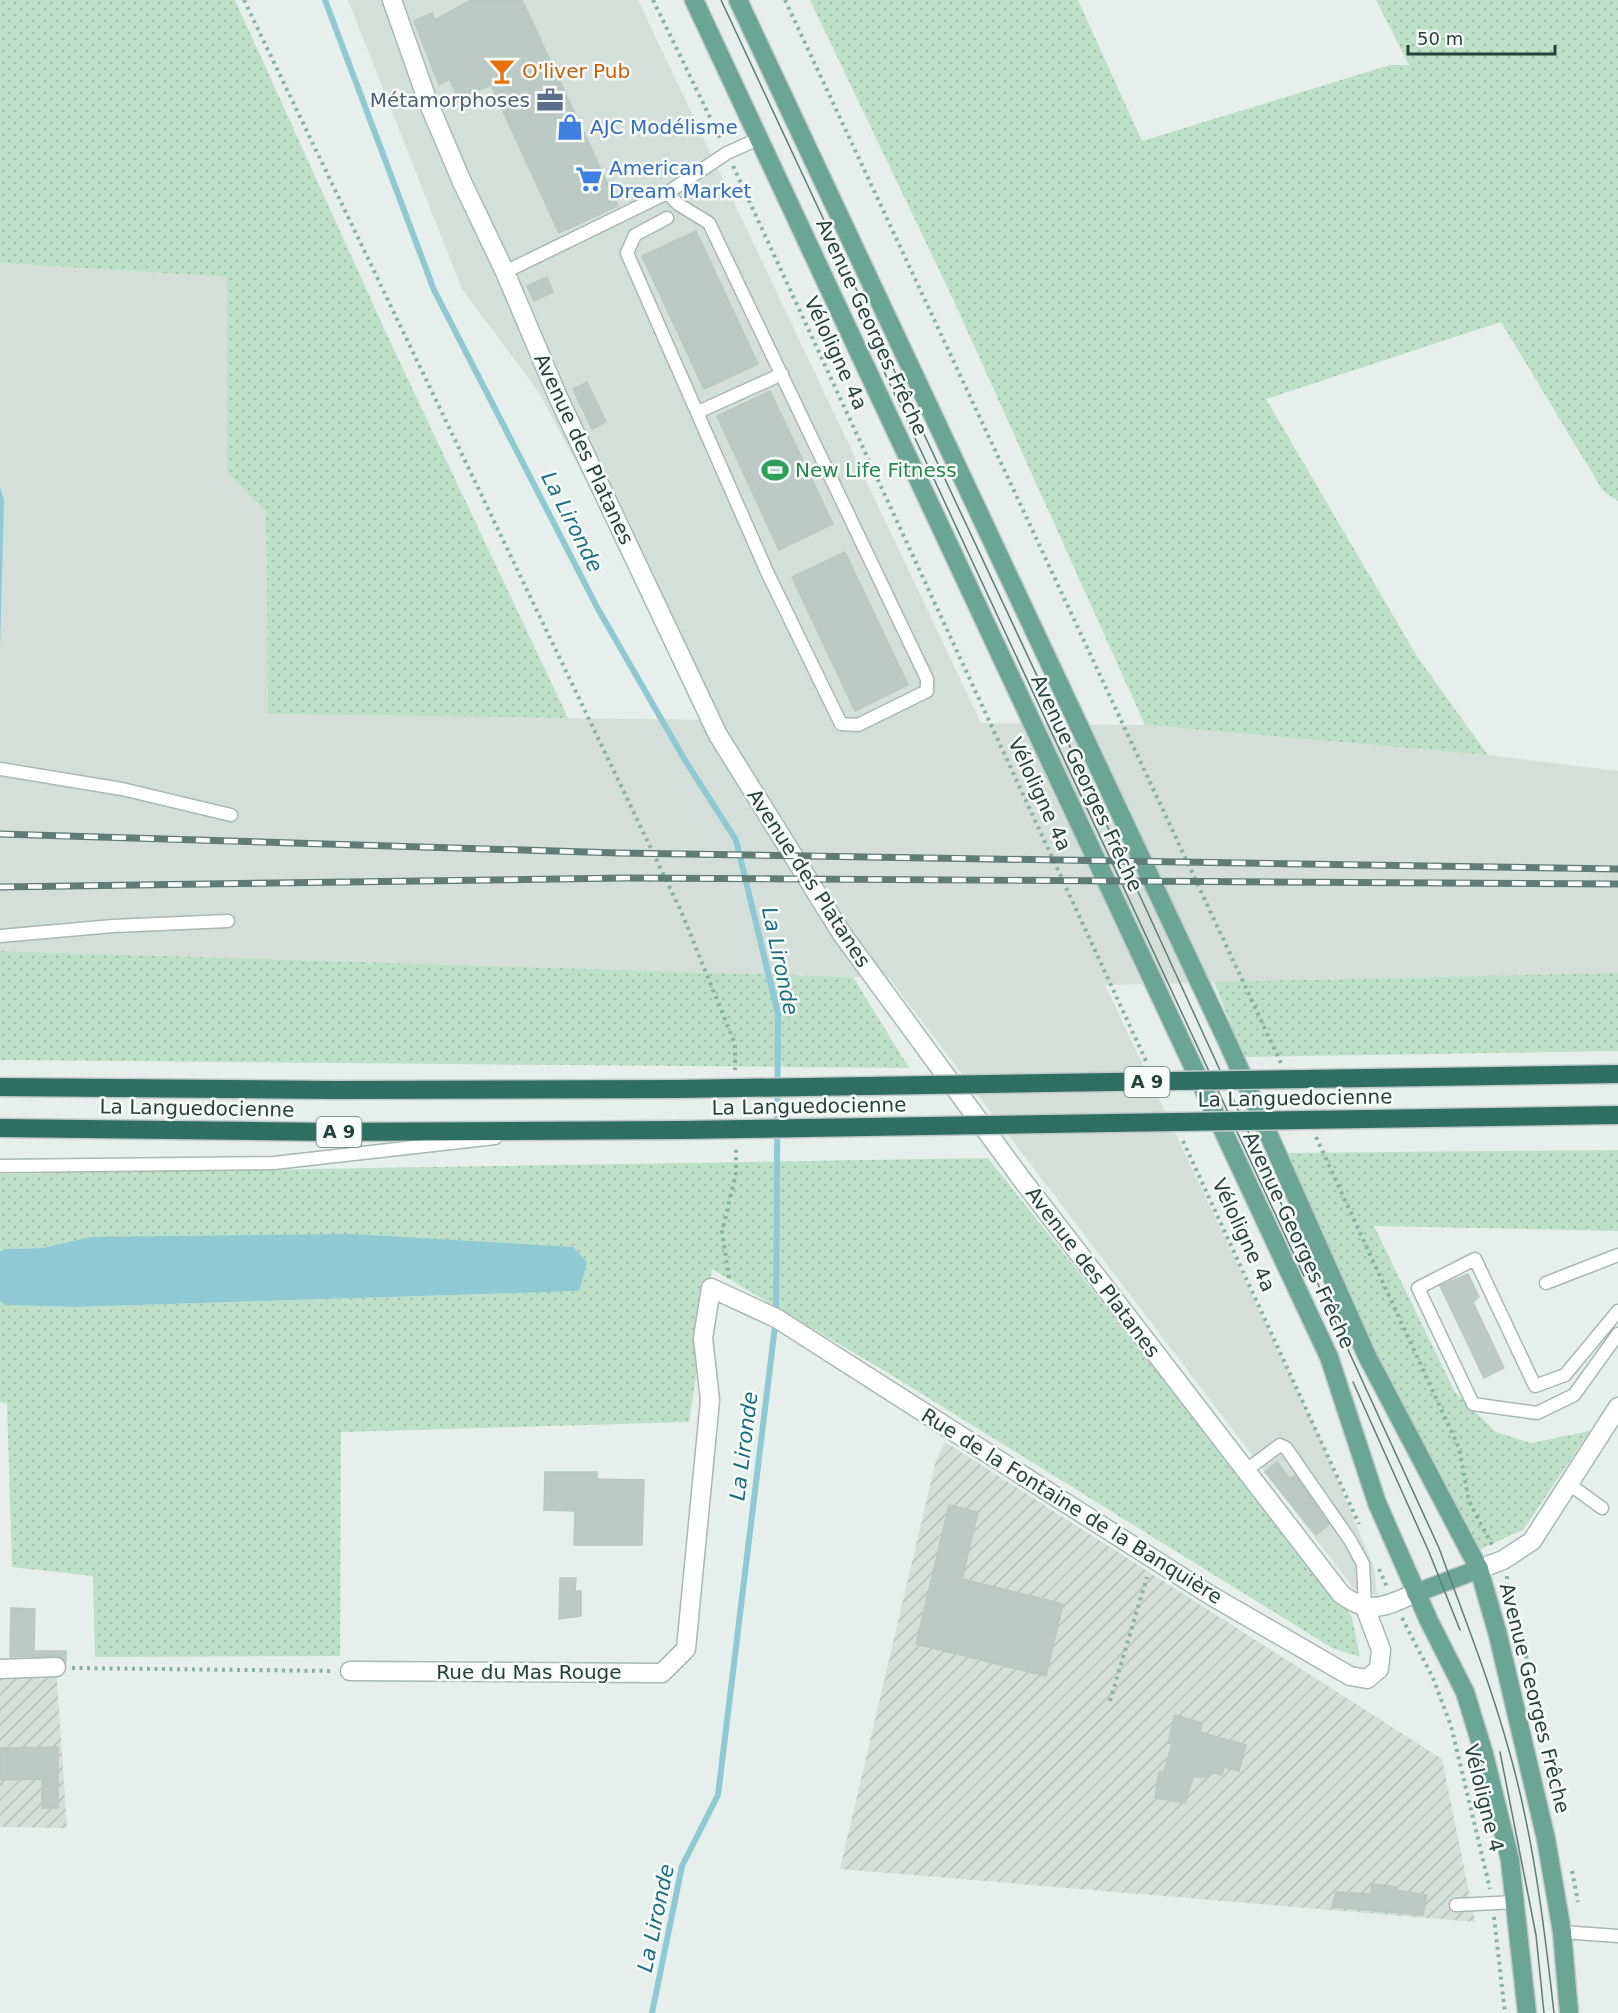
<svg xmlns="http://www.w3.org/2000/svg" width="1618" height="2013" font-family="'DejaVu Sans',sans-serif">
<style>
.built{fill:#d4dfda}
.industrial{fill:url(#industrial-furrows)}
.grass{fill:url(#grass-dots)}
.water{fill:#8ec9d4}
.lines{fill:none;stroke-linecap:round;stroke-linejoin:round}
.stream{stroke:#8ec9d4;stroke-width:6}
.building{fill:#bbcac4;stroke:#b8c9c2;stroke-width:1.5}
.lane-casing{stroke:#a8b8b2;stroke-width:15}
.street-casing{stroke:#a8b8b2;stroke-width:21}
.secondary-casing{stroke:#a4bbb3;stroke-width:21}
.primary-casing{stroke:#c2cac8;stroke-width:21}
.highway-casing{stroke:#c2cac8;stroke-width:21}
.path{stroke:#86b3a5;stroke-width:4;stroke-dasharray:3 4.5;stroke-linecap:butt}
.lane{stroke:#fff;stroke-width:12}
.street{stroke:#fff;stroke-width:18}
.secondary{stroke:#fff;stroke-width:18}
.primary{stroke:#6aa596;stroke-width:18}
.highway{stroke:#2f6f62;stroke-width:18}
.tram{stroke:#5f7d75;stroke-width:1.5}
.rail-casing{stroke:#5f7d75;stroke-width:7}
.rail{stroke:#f7fbf9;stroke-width:4.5;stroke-dasharray:14;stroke-linecap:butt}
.highway-bridge-casing{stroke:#c2cac8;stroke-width:21;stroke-linecap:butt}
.highway-bridge{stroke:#2f6f62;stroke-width:18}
.labels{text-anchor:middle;stroke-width:5;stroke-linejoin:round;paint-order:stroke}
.shield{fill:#f7fbf9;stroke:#637a73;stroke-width:1.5}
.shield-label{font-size:18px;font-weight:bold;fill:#24423a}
.food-label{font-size:20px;fill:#c56008;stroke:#f7fbf9;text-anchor:start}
.service-label{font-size:20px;fill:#4e5e75;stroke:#f7fbf9;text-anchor:end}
.shop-label{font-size:20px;fill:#366cbe;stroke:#f7fbf9;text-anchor:start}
.street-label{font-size:20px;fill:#24423a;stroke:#f7fbf9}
.leisure-label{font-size:20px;fill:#27864d;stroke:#f7fbf9;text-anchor:start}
.water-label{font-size:21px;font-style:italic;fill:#1c6f80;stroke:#f7fbf9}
</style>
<defs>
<pattern id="industrial-furrows" width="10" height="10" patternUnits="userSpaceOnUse" patternTransform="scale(1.5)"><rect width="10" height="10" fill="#d4dfda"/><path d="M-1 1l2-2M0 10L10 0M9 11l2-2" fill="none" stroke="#b6c1bc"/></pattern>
<pattern id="grass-dots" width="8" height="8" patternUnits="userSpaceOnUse" patternTransform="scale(1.5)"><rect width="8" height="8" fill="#bfe0c8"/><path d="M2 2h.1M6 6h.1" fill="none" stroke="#a4c1ad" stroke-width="1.8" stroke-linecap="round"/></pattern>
</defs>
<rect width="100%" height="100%" fill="#e6efeb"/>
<!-- built -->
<polygon class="built" points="348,0 638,0 981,723 1145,725 1488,755 1618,771 1618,973 1105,985 1323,1445 1374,1567 1377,1595 1354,1589 889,978 0,951 0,263 227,277 227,472 266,512 268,714 714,720 538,391 462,289"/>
<!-- industrial -->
<g class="industrial">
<polygon points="945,1442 1442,1759 1475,1922 840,1869 936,1460"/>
<polygon points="56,1666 67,1828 0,1827 0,1667"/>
</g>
<!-- grass -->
<g class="grass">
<polygon points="0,0 235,0 388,337 568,718 268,714 266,512 227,472 227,277 0,263"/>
<polygon points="810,0 1078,0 1142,141 1390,65 1409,65 1376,0 1618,0 1618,501 1603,491 1501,322 1266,399 1418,658 1488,755 1145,725 953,299"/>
<polygon points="0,951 853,977 909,1068 0,1060"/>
<polygon points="1618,973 1618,1051 1244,1057 1214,982"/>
<polygon points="1618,1150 1618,1231 1374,1226 1455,1392 1496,1432 1531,1443 1590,1431 1523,1530 1478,1550 1365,1334 1287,1153"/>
<polygon points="988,1158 1352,1617 1360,1657 1332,1648 888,1373 712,1269 689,1422 341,1432 340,1656 95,1657 93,1576 12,1567 7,1403 0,1402 0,1301 6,1305 75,1307 578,1291 587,1262 90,1237 43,1248 4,1249 0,1252 0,1174"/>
</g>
<!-- water -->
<g class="water">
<polygon points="0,488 4,500 0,648"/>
<polygon points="351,1234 573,1247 587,1262 579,1291 75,1307 5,1305 0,1301 0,1252 4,1249 43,1248 90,1237"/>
</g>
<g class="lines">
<!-- stream -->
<polyline class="stream" points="325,0 434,290 598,609 686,762 736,840 778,1014 776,1318 718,1795 682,1866 652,2013"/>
</g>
<!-- building -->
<g class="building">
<polygon points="471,0 522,0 618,206 559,233 491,85 458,99 450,79 439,85 414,21 432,13 435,20"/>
<polygon points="696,231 758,364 704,389 642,256"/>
<polygon points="547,277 553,292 534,301 527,286"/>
<polygon points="587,382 606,422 592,429 573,389"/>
<polygon points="770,391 833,524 779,550 717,416"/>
<polygon points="845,552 908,685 855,711 792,577"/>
<polygon points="1468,1274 1479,1297 1473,1302 1504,1368 1484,1378 1440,1286"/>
<polygon points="1277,1462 1290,1479 1295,1475 1329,1524 1316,1535 1265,1472"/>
<polygon points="545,1472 597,1472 597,1479 644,1480 642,1545 574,1545 575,1511 544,1510"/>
<polygon points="949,1505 978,1512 962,1579 1063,1604 1046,1676 916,1644"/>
<polygon points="560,1578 576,1578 575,1591 581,1591 581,1616 559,1619"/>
<polygon points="11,1608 35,1609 34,1651 66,1651 66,1662 56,1656 10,1657"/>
<polygon points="1175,1715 1202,1723 1200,1732 1246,1745 1239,1771 1224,1767 1222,1775 1209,1772 1207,1777 1193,1777 1185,1803 1155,1798 1159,1772 1164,1772 1172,1744 1168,1743"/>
<polygon points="58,1747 58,1808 42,1808 42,1779 0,1780 0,1748"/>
<polygon points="1372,1884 1397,1887 1396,1890 1427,1895 1423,1915 1332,1907 1336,1892 1371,1894"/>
</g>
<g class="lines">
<defs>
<g id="lane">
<polyline points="667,218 635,235 627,253 768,574 841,724 858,725 927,691 927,679 709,223 678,204 667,193"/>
<polyline points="505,272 667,193 727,153 758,139"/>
<polyline points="698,412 782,374"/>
<polyline points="0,769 122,789 231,815"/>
<polyline points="0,936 113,926 228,921"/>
<polyline points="0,1166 274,1163 495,1138"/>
<polyline points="1546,1283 1618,1255"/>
<polyline points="1618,1311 1565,1375 1535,1386 1475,1259 1418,1288 1473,1404 1537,1413 1574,1395 1618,1334"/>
<polyline points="1245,1471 1280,1445 1286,1448 1350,1540 1363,1564 1365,1607"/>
<polyline points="1569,1484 1602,1508"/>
<polyline points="1456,1905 1516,1902"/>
<polyline points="1562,1932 1618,1936"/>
</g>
<g id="street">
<polyline points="0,1669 56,1667"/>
<polyline points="350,1671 662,1673 686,1649 710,1400 703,1338 711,1288 776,1318 1210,1595 1350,1676 1367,1679 1379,1669 1381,1650 1365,1607"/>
</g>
<g id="secondary">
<path d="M392 0 428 102 462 182 505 272 558 397 718 735 842 934 1023 1181 1341 1594C1369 1616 1386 1606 1416 1593"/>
<polyline points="1479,1569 1503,1560 1532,1541 1618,1407"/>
</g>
<g id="primary">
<polyline points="694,0 1329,1357 1377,1503 1429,1621 1465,1692 1484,1754 1510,1860 1527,2013"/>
<polyline points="738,0 1227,1041 1367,1356 1479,1569 1498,1635 1546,1839 1562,1932 1569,2013"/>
<polyline points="1416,1593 1479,1569"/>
</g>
<g id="highway">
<polyline points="0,1087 335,1090 677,1089"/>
<polyline points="0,1128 328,1132 678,1130"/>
</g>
</defs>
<!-- lane casing -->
<use href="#lane" class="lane-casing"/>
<!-- street casing -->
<use href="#street" class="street-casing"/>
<!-- secondary casing -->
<use href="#secondary" class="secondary-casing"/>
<!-- primary casing -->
<use href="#primary" class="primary-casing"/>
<!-- highway casing -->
<use href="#highway" class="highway-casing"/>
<!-- path -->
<g class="path">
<polyline points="244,0 681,911 735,1044 735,1070"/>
<polyline points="653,0 721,140"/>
<polyline points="785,0 1281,1063"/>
<polyline points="733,166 1147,1063"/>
<polyline points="1316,1137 1459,1448 1469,1501 1492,1545"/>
<polyline points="1183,1141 1359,1524"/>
<polyline points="729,1278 722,1232 736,1173 736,1147"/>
<polyline points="1379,1569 1387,1587"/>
<polyline points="1507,1576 1507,1587 1524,1639 1529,1676"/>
<polyline points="1402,1618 1433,1678 1451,1726 1490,1889"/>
<polyline points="72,1668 334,1671"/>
<polyline points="1110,1701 1147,1577"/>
<polyline points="1572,1871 1578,1902"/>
<polyline points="1494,1917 1505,2013"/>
</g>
<!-- lane -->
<use href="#lane" class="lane"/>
<!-- street -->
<use href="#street" class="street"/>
<!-- secondary -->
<use href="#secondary" class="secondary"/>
<!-- primary -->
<use href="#primary" class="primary"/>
<!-- highway -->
<use href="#highway" class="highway"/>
<!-- tram -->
<g class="tram">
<path d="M721 0 1147 911 1439 1548C1463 1614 1489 1679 1508 1747 1533 1833 1544 1924 1554 2013"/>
<polyline points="882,367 1304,1276"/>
<polyline points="1353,1382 1429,1552 1460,1630"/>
<polyline points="1500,1752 1536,1935 1544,2013"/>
</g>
<defs>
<g id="rail">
<polyline points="0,834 618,853 1618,869"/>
<polyline points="0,887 625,878 1618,884"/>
</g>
</defs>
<!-- rail casing -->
<use href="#rail" class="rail-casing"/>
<!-- rail -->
<use href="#rail" class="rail"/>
<defs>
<g id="highway-bridge">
<polyline points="677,1089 1618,1074"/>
<polyline points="678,1130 1618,1115"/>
</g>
</defs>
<!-- highway-bridge casing -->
<use href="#highway-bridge" class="highway-bridge-casing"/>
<!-- highway-bridge -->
<use href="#highway-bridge" class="highway-bridge"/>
</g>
<!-- icons -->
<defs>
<symbol id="bar-bare" viewBox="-9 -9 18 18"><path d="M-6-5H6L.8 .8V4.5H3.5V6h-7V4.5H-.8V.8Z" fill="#e8710a" stroke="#f7fbf9" stroke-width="2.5" paint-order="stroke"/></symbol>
<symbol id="office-bare" viewBox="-9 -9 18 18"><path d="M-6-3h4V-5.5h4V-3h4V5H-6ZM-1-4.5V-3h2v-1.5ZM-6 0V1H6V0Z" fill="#5c6f8a" stroke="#f7fbf9" stroke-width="2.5" paint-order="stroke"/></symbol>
<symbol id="shop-bare" viewBox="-9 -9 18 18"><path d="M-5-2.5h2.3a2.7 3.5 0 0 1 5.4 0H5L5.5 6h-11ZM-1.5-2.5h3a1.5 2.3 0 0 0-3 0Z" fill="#3f7fe0" stroke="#f7fbf9" stroke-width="2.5" paint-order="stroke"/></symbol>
<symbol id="supermarket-bare" viewBox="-9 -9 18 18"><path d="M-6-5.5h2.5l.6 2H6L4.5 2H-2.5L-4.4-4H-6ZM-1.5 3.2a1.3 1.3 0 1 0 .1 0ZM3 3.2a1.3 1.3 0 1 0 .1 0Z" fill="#3f7fe0" stroke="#f7fbf9" stroke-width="2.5" paint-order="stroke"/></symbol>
<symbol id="stadium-bare" viewBox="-9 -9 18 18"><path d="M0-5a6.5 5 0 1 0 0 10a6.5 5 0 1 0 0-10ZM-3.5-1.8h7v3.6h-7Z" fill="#2e9e5b" stroke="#f7fbf9" stroke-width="2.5" paint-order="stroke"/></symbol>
</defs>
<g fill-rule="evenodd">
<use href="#bar-bare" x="483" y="52" width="38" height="38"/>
<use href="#office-bare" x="531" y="81" width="38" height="38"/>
<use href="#shop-bare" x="551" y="108" width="38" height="38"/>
<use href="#supermarket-bare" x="570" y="160" width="38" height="38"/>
<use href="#stadium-bare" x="756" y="451" width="38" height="38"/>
</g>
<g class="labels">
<!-- shield labels -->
<g class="shield">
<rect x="1124.5" y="1067" width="45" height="30" rx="4.5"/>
<rect x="316.5" y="1117" width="45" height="30" rx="4.5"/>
</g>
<g class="shield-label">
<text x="1147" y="1088">A 9</text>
<text x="339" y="1138">A 9</text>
</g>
<!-- food labels -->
<g class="food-label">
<text x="522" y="78">O'liver Pub</text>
</g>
<!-- service labels -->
<g class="service-label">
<text x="530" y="107">Métamorphoses</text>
</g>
<!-- shop labels -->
<g class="shop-label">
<text x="590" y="134">AJC Modélisme</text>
<text x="609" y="175">American<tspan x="609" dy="23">Dream Market</tspan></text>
</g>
<!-- street labels -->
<g class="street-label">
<text transform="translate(872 327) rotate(65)" y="7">Avenue Georges Frêche</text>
<text transform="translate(836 353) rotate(65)" y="7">Véloligne 4a</text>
<text transform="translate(584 449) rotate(65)" y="7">Avenue des Platanes</text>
<text transform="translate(1087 783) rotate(65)" y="7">Avenue Georges Frêche</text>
<text transform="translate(1040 794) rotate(65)" y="7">Véloligne 4a</text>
<text transform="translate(809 878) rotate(57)" y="7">Avenue des Platanes</text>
<text transform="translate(1295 1098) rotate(-1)" y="7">La Languedocienne</text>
<text transform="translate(809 1106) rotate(-1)" y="7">La Languedocienne</text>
<text transform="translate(197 1108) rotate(1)" y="7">La Languedocienne</text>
<text transform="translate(1244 1235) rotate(65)" y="7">Véloligne 4a</text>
<text transform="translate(1299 1240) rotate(65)" y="7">Avenue Georges Frêche</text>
<text transform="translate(1093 1272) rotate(53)" y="7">Avenue des Platanes</text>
<text transform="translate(1072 1506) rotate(32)" y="7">Rue de la Fontaine de la Banquière</text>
<text x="529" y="1679">Rue du Mas Rouge</text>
<text transform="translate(1535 1698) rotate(76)" y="7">Avenue Georges Frêche</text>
<text transform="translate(1484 1798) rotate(76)" y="7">Véloligne 4</text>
</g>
<!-- leisure labels -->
<g class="leisure-label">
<text x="795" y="477">New Life Fitness</text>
</g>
<!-- water labels -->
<g class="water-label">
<text transform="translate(572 522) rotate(63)" y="7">La Lironde</text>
<text transform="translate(780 961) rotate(78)" y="7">La Lironde</text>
<text transform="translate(744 1446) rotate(-83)" y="7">La Lironde</text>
<text transform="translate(656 1918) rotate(-78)" y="7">La Lironde</text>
</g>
</g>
<!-- scale -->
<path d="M1408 45v9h147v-9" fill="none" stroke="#24423a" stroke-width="3"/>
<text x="1417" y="45" font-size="18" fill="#24423a" stroke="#f7fbf9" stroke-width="4.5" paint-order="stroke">50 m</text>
</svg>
